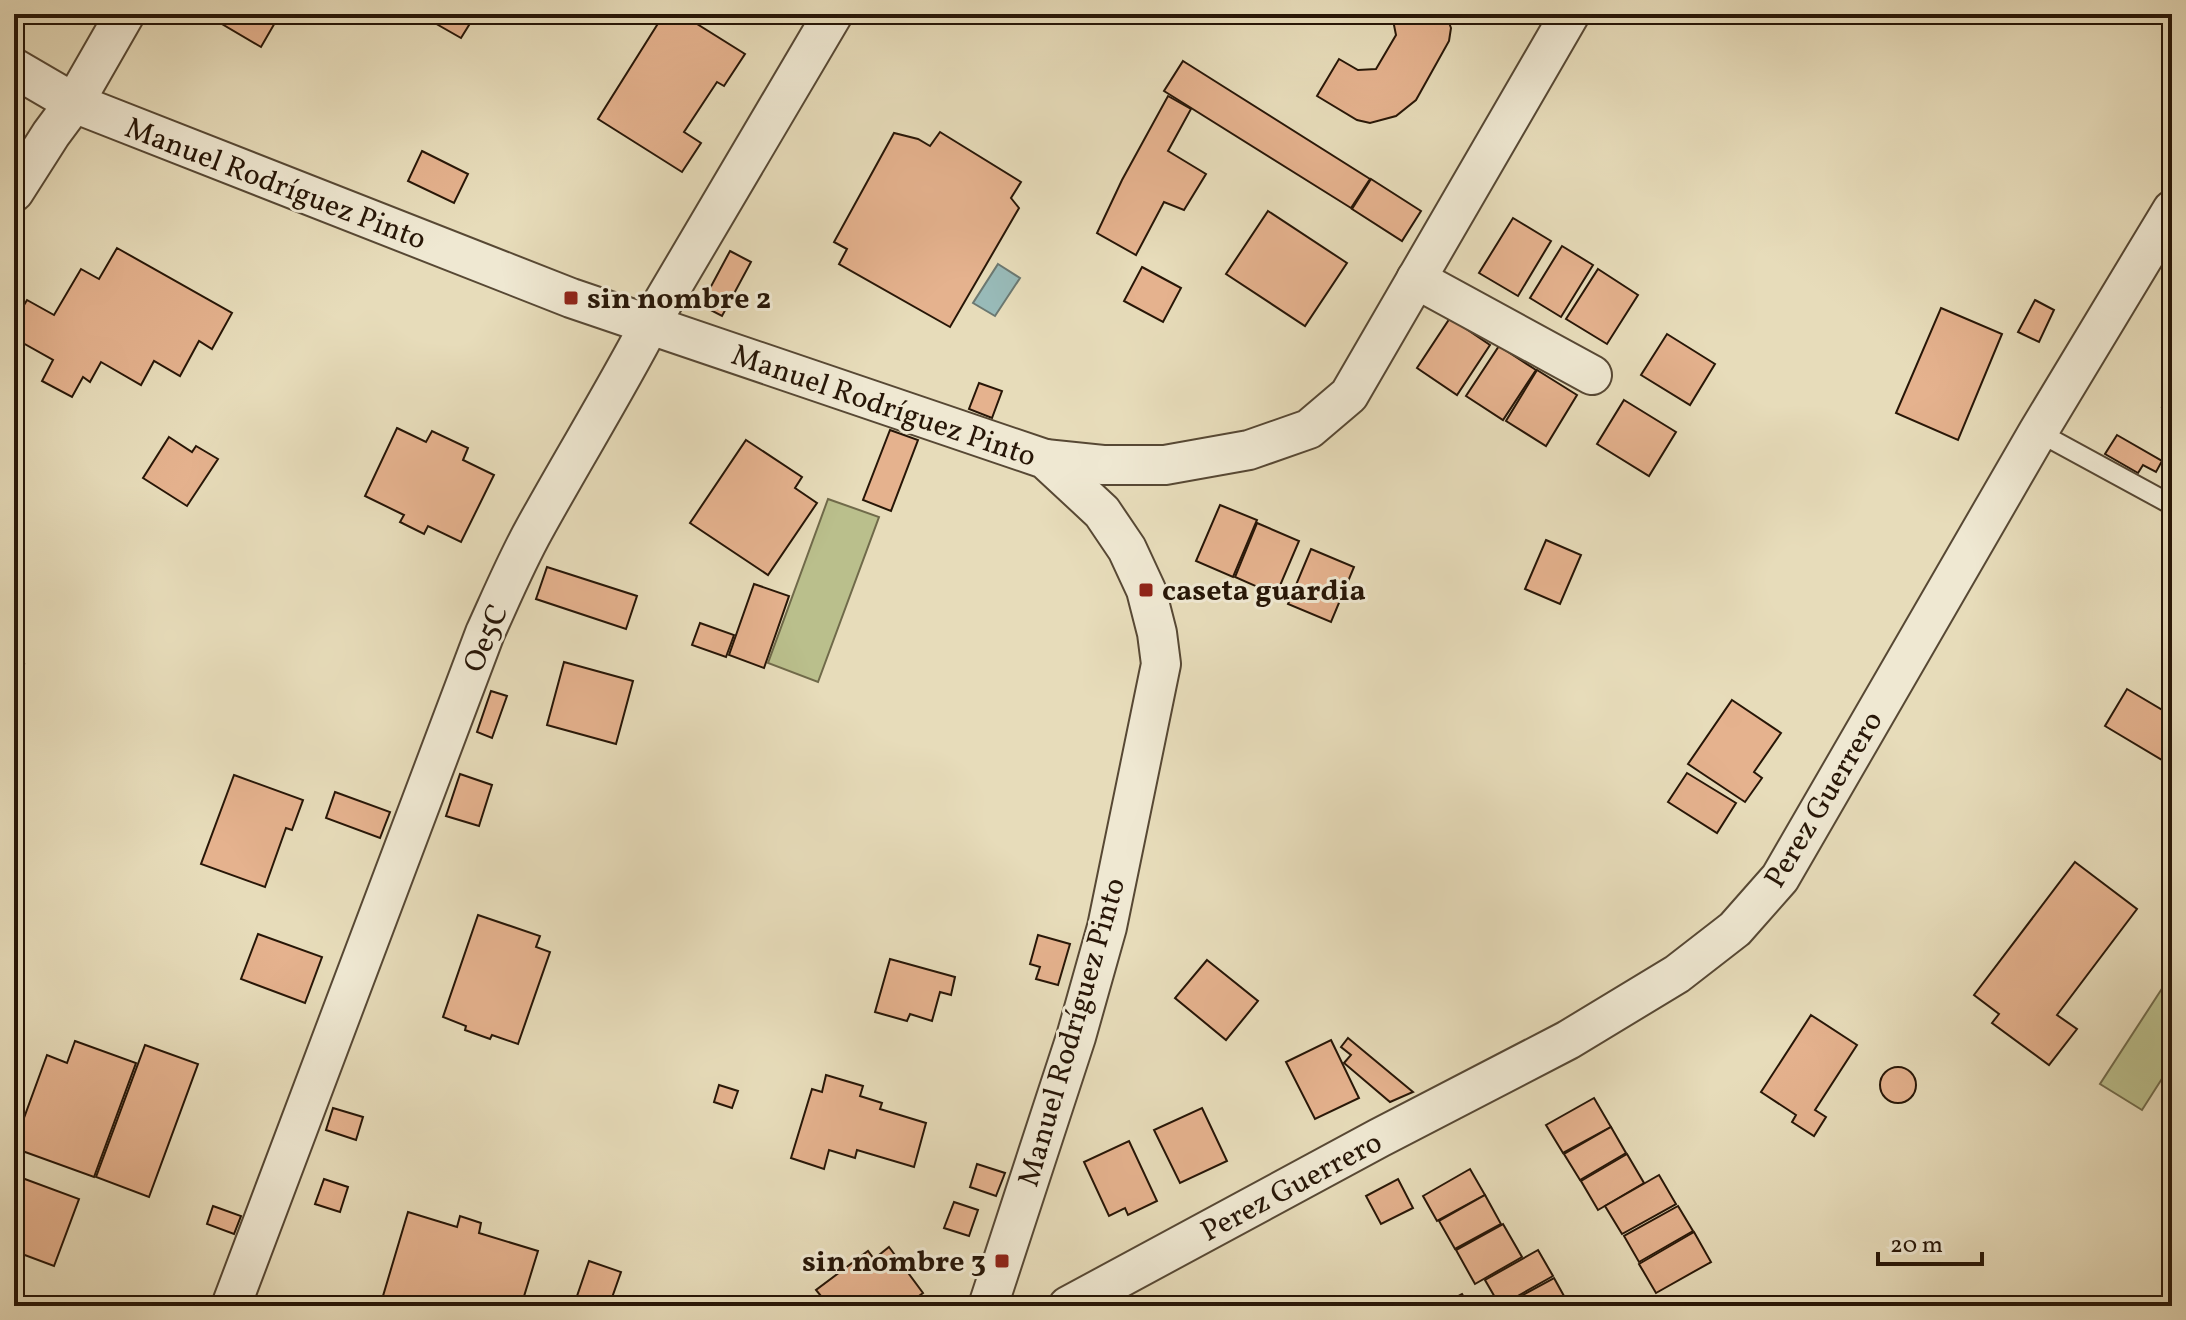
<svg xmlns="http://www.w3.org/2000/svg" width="2186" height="1320" font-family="Vollkorn,serif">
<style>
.green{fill:#babf8c;stroke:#706a4a;stroke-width:2}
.water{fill:#98bab8;stroke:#6b7871;stroke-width:2}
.building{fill:#e5b28e;stroke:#271607;stroke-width:2}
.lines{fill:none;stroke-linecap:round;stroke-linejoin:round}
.service-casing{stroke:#574834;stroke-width:22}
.minor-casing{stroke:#574834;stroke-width:42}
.service{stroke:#efe8d2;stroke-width:18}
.minor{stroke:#efe8d2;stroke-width:38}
.poi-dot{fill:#8f2418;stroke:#efe8d2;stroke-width:3}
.labels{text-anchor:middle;stroke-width:6;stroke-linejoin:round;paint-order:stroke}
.street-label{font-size:30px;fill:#271607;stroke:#efe8d2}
.poi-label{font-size:30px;font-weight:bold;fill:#271607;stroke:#efe8d2;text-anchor:start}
</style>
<rect width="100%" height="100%" fill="#e7dcba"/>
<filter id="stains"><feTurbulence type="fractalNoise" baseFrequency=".0025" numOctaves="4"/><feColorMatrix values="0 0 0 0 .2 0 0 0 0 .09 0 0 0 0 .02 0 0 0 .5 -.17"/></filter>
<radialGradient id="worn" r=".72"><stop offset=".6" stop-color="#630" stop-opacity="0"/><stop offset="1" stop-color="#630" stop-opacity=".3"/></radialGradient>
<!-- green -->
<g class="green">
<polygon points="828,499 879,517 818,682 768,663"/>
<polygon points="2163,987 2172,992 2172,1063 2142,1110 2100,1084"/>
</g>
<!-- water -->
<polygon class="water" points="998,264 1020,278 995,316 973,303"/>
<!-- building -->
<g class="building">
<polygon points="205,14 280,14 261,47"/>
<polygon points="419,14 469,14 474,17 461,38"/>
<polygon points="664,14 681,14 745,54 724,86 717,82 684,132 701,143 682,172 598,119"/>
<polygon points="1384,14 1446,14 1451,28 1449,41 1416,100 1396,116 1370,123 1357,120 1317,96 1339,59 1358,70 1376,69 1396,35 1393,20"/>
<polygon points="1183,61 1370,179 1351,208 1164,91"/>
<polygon points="1168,96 1191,109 1168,151 1206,174 1184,210 1164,202 1136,255 1097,233 1122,180"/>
<polygon points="940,132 1021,182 1011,198 1019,208 950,327 839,264 847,249 834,242 894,133 918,139 930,146"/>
<polygon points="422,151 468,174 454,203 408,181"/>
<polygon points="1371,179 1421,211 1402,241 1352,209"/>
<polygon points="1268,211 1347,263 1305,326 1226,274"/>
<polygon points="1513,218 1551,241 1518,296 1479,273"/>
<polygon points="1562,246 1593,265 1561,317 1530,298"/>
<polygon points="117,248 232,313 212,349 199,341 180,376 154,361 141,385 101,362 90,382 83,377 72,397 42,381 53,360 14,338 14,322 27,300 54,315 81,269 99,279"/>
<polygon points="730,251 751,262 722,316 701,305"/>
<polygon points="1142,267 1181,288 1163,322 1124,301"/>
<polygon points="1598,269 1638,295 1607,344 1566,319"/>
<polygon points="2035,300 2054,310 2039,342 2018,332"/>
<polygon points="1941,308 2002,334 1958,440 1896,413"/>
<polygon points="1450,318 1490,345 1457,395 1417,368"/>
<polygon points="1667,334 1715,364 1690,405 1641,375"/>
<polygon points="1499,346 1536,370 1503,420 1466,396"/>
<polygon points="1537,370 1577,395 1546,446 1506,421"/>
<polygon points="979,383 1002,391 992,418 969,409"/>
<polygon points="2172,387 2172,411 2162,407"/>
<polygon points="1624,400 1676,432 1649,476 1597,444"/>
<polygon points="397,428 426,442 432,431 468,448 463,460 494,475 461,542 428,526 424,534 400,522 404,515 365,496"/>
<polygon points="890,430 918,440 891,511 863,500"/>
<polygon points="2117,435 2162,461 2156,472 2143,465 2138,473 2105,454"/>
<polygon points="169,437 192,452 196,446 218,459 187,506 143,478"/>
<polygon points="746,440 802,477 795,488 817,503 768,575 690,523"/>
<polygon points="1220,505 1257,520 1233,577 1196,561"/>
<polygon points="1257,523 1299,541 1276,595 1235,577"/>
<polygon points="1546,540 1581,555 1560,604 1525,589"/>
<polygon points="1311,549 1354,567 1331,622 1288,604"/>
<polygon points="547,567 637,596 626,629 536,599"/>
<polygon points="754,584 789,596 764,668 729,655"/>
<polygon points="700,623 734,635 726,657 692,645"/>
<polygon points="14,657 24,664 14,680"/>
<polygon points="564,662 633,681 616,744 547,725"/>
<polygon points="2127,689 2171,715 2172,713 2172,766 2105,726"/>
<polygon points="491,691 507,696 492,738 477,732"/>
<polygon points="1732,700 1781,733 1754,772 1762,778 1745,802 1688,764"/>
<polygon points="1687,773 1736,803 1717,833 1668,802"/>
<polygon points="460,774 492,785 479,826 446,816"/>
<polygon points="234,775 303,800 292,830 286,828 265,887 201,864"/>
<polygon points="335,792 390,812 380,838 326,818"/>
<polygon points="2075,862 2137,909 2057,1015 2077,1029 2049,1065 1992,1023 1999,1014 1974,995"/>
<polygon points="478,915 540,936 536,947 550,952 518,1044 492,1035 490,1039 465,1030 466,1026 443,1017"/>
<polygon points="258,934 322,957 305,1003 241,979"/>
<polygon points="1038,935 1070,944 1058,985 1036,979 1040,967 1030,964"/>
<polygon points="890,959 955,977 951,995 940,992 932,1021 910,1014 907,1021 875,1012"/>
<polygon points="1207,960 1258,1001 1226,1040 1175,998"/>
<polygon points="1811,1015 1857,1045 1815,1110 1826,1117 1814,1136 1792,1122 1796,1115 1761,1092"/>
<polygon points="1348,1038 1413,1092 1390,1102 1344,1063 1351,1055 1341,1047"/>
<polygon points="1331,1040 1359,1098 1315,1119 1286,1062"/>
<polygon points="75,1041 136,1063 94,1177 14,1148 14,1124 21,1126 47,1055 67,1063"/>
<polygon points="145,1045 198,1064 149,1197 96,1177"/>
<circle cx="1898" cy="1085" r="18"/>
<polygon points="826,1075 863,1086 860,1096 882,1103 880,1109 926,1123 914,1167 857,1150 855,1158 829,1150 824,1169 791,1158 812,1089 822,1092"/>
<polygon points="719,1085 738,1091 732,1108 714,1102"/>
<polygon points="1594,1098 1611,1127 1563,1153 1546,1125"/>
<polygon points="333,1108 363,1117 356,1140 326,1130"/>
<polygon points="1202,1108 1227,1161 1180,1183 1154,1130"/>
<polygon points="1611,1127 1626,1153 1580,1180 1564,1154"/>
<polygon points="1129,1141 1157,1201 1128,1215 1125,1208 1109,1216 1084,1162"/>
<polygon points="1627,1154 1644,1183 1598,1210 1581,1181"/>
<polygon points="977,1164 1005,1173 996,1196 970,1187"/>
<polygon points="1470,1169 1485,1195 1437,1221 1423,1196"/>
<polygon points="14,1175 79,1199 54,1266 14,1251"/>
<polygon points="1659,1175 1676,1204 1622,1234 1605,1206"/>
<polygon points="324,1179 348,1187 340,1212 315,1204"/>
<polygon points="1398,1179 1413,1208 1381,1224 1366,1196"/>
<polygon points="1485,1195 1501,1224 1455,1249 1439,1221"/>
<polygon points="954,1202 978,1210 969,1236 944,1228"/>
<polygon points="213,1206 241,1216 234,1234 207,1224"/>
<polygon points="1678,1206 1693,1231 1639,1262 1624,1236"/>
<polygon points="408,1212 457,1227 460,1216 481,1223 479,1233 538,1251 521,1306 380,1306"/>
<polygon points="1503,1224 1522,1257 1475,1284 1456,1250"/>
<polygon points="1694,1232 1711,1262 1656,1293 1639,1264"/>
<polygon points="889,1247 923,1293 905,1306 829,1306 816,1290 868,1251 874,1259"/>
<polygon points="1538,1250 1553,1276 1500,1306 1485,1280"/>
<polygon points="589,1261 621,1272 609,1306 577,1296"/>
<polygon points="1554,1278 1569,1305 1503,1306"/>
<polygon points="1462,1294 1469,1306 1444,1306 1443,1304"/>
<polygon points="579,1298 602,1306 576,1306"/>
</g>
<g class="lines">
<defs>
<polyline id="service" points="2038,432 2172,505"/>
<g id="minor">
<polyline points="14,68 74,103 571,298 1045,459 1102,512 1127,549 1146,590 1157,633 1161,664 1107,927 1076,1037 988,1306"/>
<polyline points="14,192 51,134 74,103 125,14"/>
<polyline points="1416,279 1592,375"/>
<polyline points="1045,459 1103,465 1165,465 1249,450 1309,429 1349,395 1570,14"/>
<path d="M231 1306 485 633C501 598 516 562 535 528 573 459 614 393 650 324L833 14"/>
<polyline points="1068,1306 1379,1138 1568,1040 1677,974 1735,929 1780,878 2038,432 2172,210"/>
</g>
</defs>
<!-- service casing -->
<use href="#service" class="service-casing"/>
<!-- minor casing -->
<use href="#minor" class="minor-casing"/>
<!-- service -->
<use href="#service" class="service"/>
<!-- minor -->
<use href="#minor" class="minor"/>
</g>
<!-- markers -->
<g class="poi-dot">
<rect x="563" y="290" width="16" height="16" rx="4"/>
<rect x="1138" y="582" width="16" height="16" rx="4"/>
<rect x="994" y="1253" width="16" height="16" rx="4"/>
</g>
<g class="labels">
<!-- street labels -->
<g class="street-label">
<text transform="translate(276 183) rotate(21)" y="10">Manuel Rodríguez Pinto</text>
<text transform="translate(884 405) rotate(19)" y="10">Manuel Rodríguez Pinto</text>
<text transform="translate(485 638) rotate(-67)" y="10">Oe5C</text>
<text transform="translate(1823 799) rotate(-59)" y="10">Perez Guerrero</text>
<text transform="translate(1071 1032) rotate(-74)" y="10">Manuel Rodríguez Pinto</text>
<text transform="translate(1291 1186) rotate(-28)" y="10">Perez Guerrero</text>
</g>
<!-- poi labels -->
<g class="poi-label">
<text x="587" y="308">sin nombre 2</text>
<text x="1162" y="600">caseta guardia</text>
<text x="986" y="1271" text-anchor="end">sin nombre 3</text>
</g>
</g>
<!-- margin -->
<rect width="2186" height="1320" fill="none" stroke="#e7dcba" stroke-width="48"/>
<rect x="16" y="16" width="2154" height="1288" fill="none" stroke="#271607" stroke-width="4"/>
<rect x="24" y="24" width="2138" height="1272" fill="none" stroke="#271607" stroke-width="2"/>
<!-- scale -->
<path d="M1878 1252v12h104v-12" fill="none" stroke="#271607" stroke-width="4"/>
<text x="1890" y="1252" font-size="24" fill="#271607" stroke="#efe8d2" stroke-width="6" paint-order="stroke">20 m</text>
<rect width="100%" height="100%" filter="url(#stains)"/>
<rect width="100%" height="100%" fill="url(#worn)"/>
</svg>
